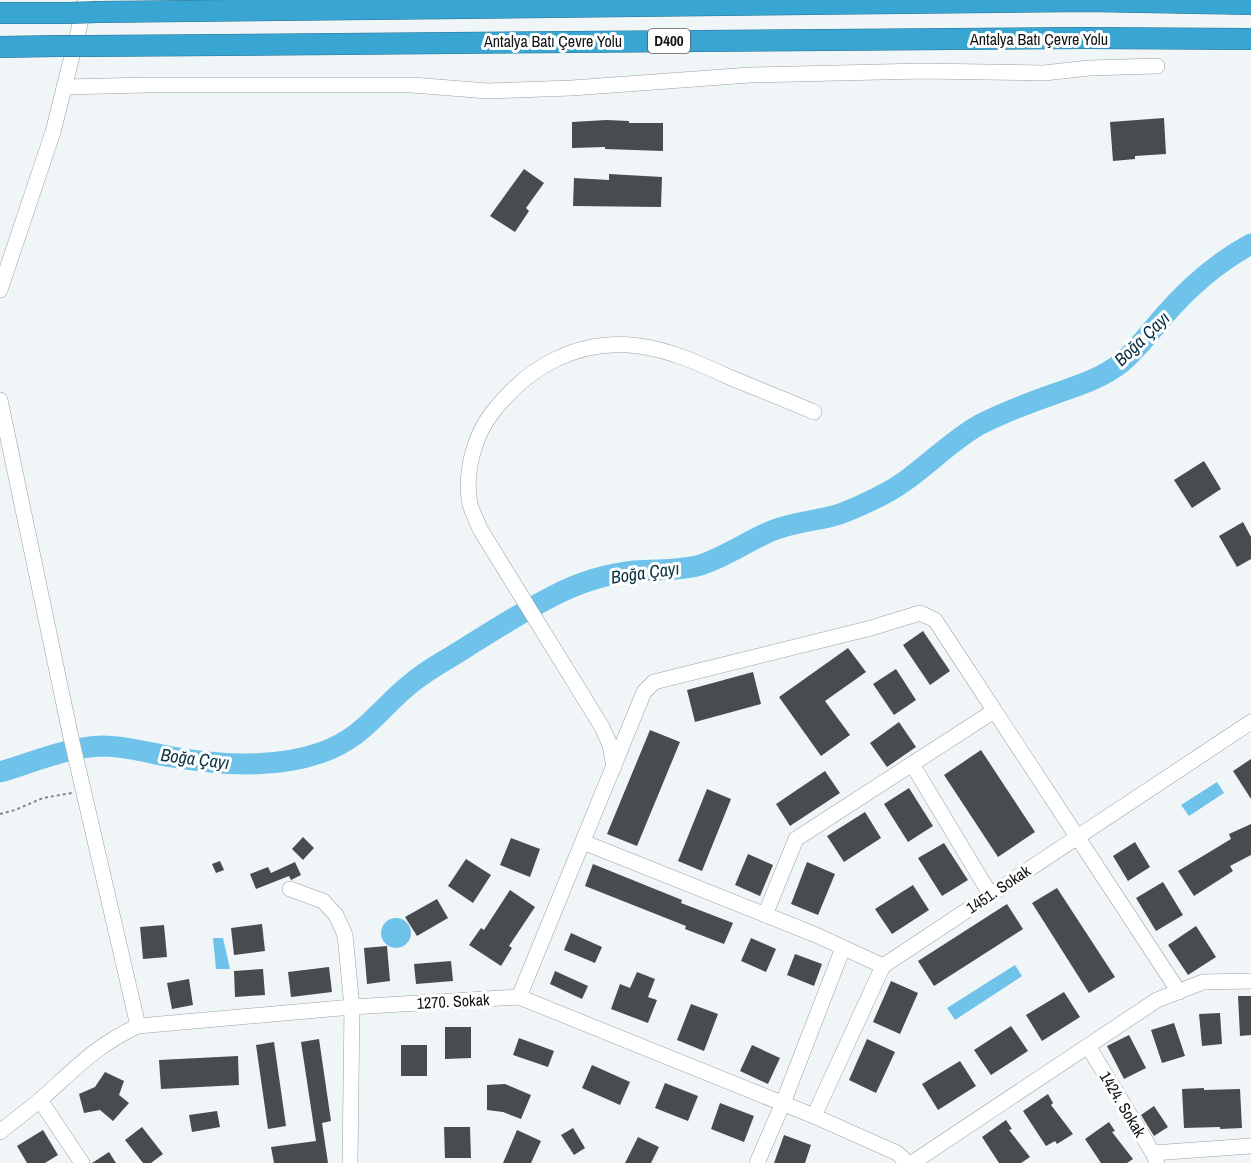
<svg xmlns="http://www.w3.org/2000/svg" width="1251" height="1163" font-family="'Archivo Narrow',sans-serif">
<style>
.water{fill:#6fc3eb}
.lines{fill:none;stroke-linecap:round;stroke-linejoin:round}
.river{stroke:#6fc3eb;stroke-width:21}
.building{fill:#484c4e}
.minor-casing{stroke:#9ba0a2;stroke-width:16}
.highway-casing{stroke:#2a7290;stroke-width:22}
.path{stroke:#828688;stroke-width:2;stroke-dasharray:3 3;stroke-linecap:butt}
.minor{stroke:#fff;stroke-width:15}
.highway{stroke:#38a5d3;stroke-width:21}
.highway-bridge-casing{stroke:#2a7290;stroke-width:22;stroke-linecap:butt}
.highway-bridge{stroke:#38a5d3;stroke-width:21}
.labels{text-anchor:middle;stroke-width:6;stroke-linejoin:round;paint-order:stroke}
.shield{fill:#fff;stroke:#585a5a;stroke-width:1.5}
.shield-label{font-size:15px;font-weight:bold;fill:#111314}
.street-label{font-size:16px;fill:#111314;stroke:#fff}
.water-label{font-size:18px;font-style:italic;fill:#0a3242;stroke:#fff}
</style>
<rect width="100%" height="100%" fill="#f0f5f8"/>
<!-- water -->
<g class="water">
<polygon points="1217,782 1224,793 1189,816 1181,805"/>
<circle cx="396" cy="933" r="15"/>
<polygon points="213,938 223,938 230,969 216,969"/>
<polygon points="1015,965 1022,976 955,1020 947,1008"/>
</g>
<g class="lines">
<!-- river -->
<path class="river" d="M0 772C34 762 67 747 103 746 126 746 149 753 172 757 220 765 273 769 320 753 366 737 379 708 414 681 429 669 446 660 462 650 492 631 522 612 553 596 578 583 606 574 634 571 656 569 676 571 697 566 725 558 748 540 774 530 792 523 811 521 829 517 847 513 866 503 882 495 918 477 944 445 979 425 1004 412 1031 402 1057 393 1080 385 1102 378 1121 363 1138 349 1150 332 1164 316 1189 287 1218 262 1251 244"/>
</g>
<!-- building -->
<g class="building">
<polygon points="1164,118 1166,154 1135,156 1135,159 1113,161 1110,122"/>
<polygon points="606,120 629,121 629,123 663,123 663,151 605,149 605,147 572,148 572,122"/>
<polygon points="524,169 544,183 526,208 529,211 515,232 490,216"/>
<polygon points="609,174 662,177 661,207 573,206 574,178 609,180"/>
<polygon points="1204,461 1221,489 1192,508 1174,480"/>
<polygon points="1243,522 1251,537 1251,559 1237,567 1219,536"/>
<polygon points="923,631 950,671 930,685 903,645"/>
<polygon points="848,648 866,672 825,701 850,735 821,756 779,697"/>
<polygon points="896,669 916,700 894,715 873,684"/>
<polygon points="753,672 761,704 695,722 687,690"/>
<polygon points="899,722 916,747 887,767 870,743"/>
<polygon points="650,730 680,742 637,846 607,834"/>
<polygon points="981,750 1035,832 998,857 944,775"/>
<polygon points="1251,759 1251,799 1233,771"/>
<polygon points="825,771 840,793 790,826 776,804"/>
<polygon points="909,788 933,826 908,842 884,804"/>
<polygon points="707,789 731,799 702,871 678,861"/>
<polygon points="865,812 881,838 844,862 827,836"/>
<polygon points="1251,824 1251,855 1230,866 1233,871 1194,896 1178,871 1231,839 1229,834"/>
<polygon points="303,837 314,848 303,860 292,849"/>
<polygon points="511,838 540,849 530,877 500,865"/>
<polygon points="1135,842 1150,867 1128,881 1113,856"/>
<polygon points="944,843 968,880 942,896 918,858"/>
<polygon points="748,854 773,865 760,896 735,885"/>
<polygon points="466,859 491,875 473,903 448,886"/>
<polygon points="220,861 224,870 216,873 212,864"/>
<polygon points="295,862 301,875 291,880 289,876 256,889 250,874 268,867 271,873"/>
<polygon points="807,862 835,874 818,915 791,904"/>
<polygon points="593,864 682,900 681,903 733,923 724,944 685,929 686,926 585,886"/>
<polygon points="1163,882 1183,915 1156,931 1136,898"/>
<polygon points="913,885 929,910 892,934 875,909"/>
<polygon points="1057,888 1115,977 1089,993 1032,903"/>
<polygon points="510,890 535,907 509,946 512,948 501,966 469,945 481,928 484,930"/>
<polygon points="437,899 448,918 417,936 405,917"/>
<polygon points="1007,904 1023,929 934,986 918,961"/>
<polygon points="262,924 265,951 234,955 231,928"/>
<polygon points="164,925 167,957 143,959 140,927"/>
<polygon points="1196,926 1216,957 1188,975 1168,945"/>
<polygon points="571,933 602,947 595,963 564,950"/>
<polygon points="751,938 776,949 766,972 741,961"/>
<polygon points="387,946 390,981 367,984 364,948"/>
<polygon points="795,954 822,964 814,986 787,975"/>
<polygon points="451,961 453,981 416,984 414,964"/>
<polygon points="329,967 332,992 291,997 288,972"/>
<polygon points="263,969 265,995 235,997 234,971"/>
<polygon points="555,971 588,986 582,999 550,984"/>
<polygon points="637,972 655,979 648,997 657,1000 648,1023 611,1009 620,984 630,988"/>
<polygon points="189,979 193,1005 172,1009 167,983"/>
<polygon points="891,981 918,993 900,1034 873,1022"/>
<polygon points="1064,992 1080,1017 1042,1041 1026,1015"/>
<polygon points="1238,996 1251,996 1251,1035 1240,1036"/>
<polygon points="691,1004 718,1014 704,1051 677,1040"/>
<polygon points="1220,1013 1222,1044 1202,1046 1199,1014"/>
<polygon points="1174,1023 1185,1056 1162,1063 1151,1030"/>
<polygon points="1011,1026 1028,1051 991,1075 974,1050"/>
<polygon points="445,1027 471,1027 471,1058 445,1059"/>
<polygon points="1129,1035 1146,1068 1124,1079 1107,1046"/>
<polygon points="519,1038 554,1051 548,1067 513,1055"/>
<polygon points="319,1039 331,1121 322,1123 328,1163 274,1163 271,1147 316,1141 301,1042"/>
<polygon points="867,1039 895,1052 876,1093 849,1080"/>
<polygon points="274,1042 286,1126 268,1129 256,1045"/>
<rect x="401" y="1045" width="26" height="31"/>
<polygon points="752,1045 780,1058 768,1084 740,1071"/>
<polygon points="238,1056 239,1085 161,1089 159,1060"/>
<polygon points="960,1061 976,1086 938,1110 922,1084"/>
<polygon points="592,1065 630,1082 620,1105 582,1088"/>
<polygon points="105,1072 124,1081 119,1095 129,1103 113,1121 100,1110 84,1113 79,1094 95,1087"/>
<polygon points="665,1083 698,1096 688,1121 655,1108"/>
<polygon points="505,1084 531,1095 521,1119 503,1112 487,1110 487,1085"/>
<polygon points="1204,1088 1204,1090 1240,1089 1242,1128 1220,1129 1220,1127 1184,1128 1182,1089"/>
<polygon points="1048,1094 1053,1103 1051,1105 1073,1134 1057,1144 1055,1141 1046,1146 1023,1111"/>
<polygon points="720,1103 754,1116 744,1142 711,1129"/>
<polygon points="1154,1106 1168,1127 1154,1136 1141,1115"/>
<polygon points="217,1111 220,1127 192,1132 189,1115"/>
<polygon points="1006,1120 1012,1129 1009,1130 1030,1157 1021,1163 999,1163 982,1137"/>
<polygon points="1109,1122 1115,1131 1112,1132 1133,1159 1127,1163 1101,1163 1085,1139"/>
<polygon points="142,1127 163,1154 151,1163 143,1163 125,1140"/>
<polygon points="444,1127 470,1127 471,1158 445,1158"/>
<polygon points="573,1128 585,1148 574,1155 561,1135"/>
<polygon points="43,1130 58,1155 45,1163 27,1163 17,1146"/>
<polygon points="517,1130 541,1141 531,1163 503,1163"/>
<polygon points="784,1135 811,1145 805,1163 774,1163"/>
<polygon points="638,1137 659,1147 651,1163 625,1163"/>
<polygon points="109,1152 116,1163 92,1163"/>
</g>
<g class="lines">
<defs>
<g id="minor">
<polyline points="64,87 147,85 412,85 488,91 572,88 750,75 923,71 1044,73 1089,68 1157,66"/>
<polyline points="0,290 53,132 86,0"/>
<polyline points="0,400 70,733 138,1026"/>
<polyline points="912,764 990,894"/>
<path d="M614 767 610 745 602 727 480 529C477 521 472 512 470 504 464 474 474 436 492 413 528 366 579 338 639 346 670 350 701 364 729 377 758 389 786 400 814 412"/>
<polyline points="583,842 816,935 883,966"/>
<polyline points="290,889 323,901 336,915 345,935 352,1007 350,1163"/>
<polyline points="765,915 796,839 994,711"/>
<polyline points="519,997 644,692 654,682 871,628 920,613 935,620 1179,992"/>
<polyline points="1088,1046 1153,1153 1157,1163"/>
<polyline points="40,1100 82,1163"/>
<polyline points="814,1116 883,966 1251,722"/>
<path d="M0 1132C13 1121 27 1111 40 1100 74 1070 96 1045 138 1026L352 1007 519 997 814 1116 897 1153 908 1163"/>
<polyline points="1153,1153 1251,1146"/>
<polyline points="757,1163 783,1103 843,948"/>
<polyline points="912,1163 1157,1000 1203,982 1251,981"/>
</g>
<g id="highway">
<polyline points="98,12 1087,1 1251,4"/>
<polyline points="0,13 68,13"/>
<polyline points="87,46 1084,38 1251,39"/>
<polyline points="0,47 58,46"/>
</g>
</defs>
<!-- minor casing -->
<use href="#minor" class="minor-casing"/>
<!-- highway casing -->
<use href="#highway" class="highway-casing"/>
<!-- path -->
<polyline class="path" points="0,814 15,810 43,798 72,793"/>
<!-- minor -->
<use href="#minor" class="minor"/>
<!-- highway -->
<use href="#highway" class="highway"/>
<defs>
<g id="highway-bridge">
<polyline points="68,13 98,12"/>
<polyline points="58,46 87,46"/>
</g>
</defs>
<!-- highway-bridge casing -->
<use href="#highway-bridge" class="highway-bridge-casing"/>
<!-- highway-bridge -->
<use href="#highway-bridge" class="highway-bridge"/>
</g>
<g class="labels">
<!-- shield labels -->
<rect class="shield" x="648" y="29" width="42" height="24" rx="4.5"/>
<g class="shield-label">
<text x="669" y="46">D400</text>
</g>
<!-- street labels -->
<g class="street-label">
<text x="1039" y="45">Antalya Batı Çevre Yolu</text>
<text x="553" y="47">Antalya Batı Çevre Yolu</text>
<text transform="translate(998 889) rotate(-34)" y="6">1451. Sokak</text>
<text transform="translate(453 1001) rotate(-3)" y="6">1270. Sokak</text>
<text transform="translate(1123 1104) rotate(59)" y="6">1424. Sokak</text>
</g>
<!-- water labels -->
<g class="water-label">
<text transform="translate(1142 339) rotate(-44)" y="6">Boğa Çayı</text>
<text transform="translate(645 573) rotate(-8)" y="6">Boğa Çayı</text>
<text transform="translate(195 759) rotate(7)" y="6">Boğa Çayı</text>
</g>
</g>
</svg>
